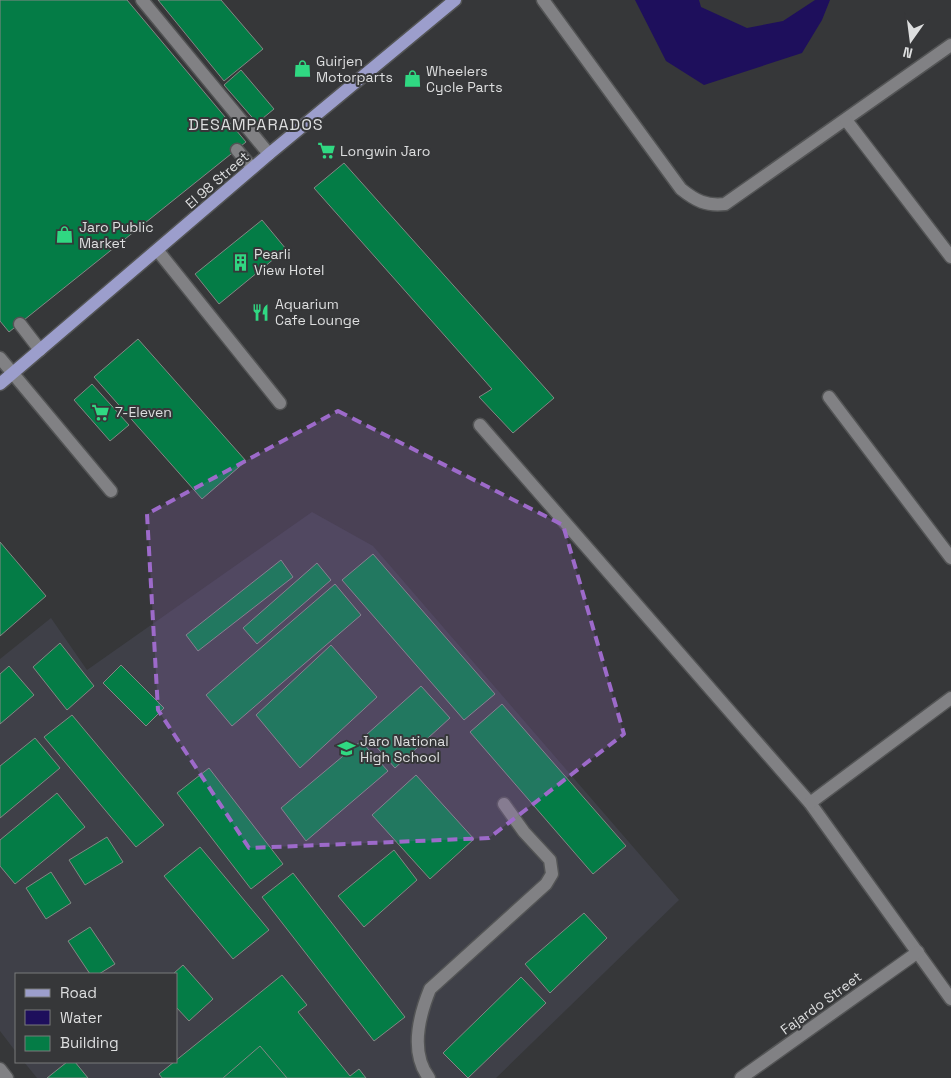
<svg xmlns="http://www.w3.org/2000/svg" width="951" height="1078" font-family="'Space Grotesk',sans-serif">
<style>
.built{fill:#3f4048}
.water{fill:#1e0f5c}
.building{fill:#047c46;stroke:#848785}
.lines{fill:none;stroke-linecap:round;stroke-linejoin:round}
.minor-casing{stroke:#535455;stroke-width:15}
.major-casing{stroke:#535455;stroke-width:15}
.minor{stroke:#818184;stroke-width:12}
.major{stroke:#9c9ecc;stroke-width:12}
.marked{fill:#9d6aca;fill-opacity:0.2;stroke:#9d6aca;stroke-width:4;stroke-dasharray:10 6;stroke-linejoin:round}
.labels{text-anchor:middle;stroke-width:4;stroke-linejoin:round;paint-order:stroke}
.poi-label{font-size:14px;fill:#dddedf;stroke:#363739;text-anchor:start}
.street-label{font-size:14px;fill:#dddedf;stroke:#363739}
.quarter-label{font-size:16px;letter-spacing:1px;fill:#dddedf;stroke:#363739}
</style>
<rect width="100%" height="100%" fill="#363739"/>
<!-- built -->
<polygon class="built" points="312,512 373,546 679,900 496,1078 37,1078 24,1062 176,1062 176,974 16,974 16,1052 0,1031 0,659 51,618 87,670"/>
<!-- water -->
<polygon class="water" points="635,0 699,0 701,7 747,28 783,21 815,0 830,0 822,20 802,53 704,85 666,61"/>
<!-- building -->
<g class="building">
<polygon points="0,0 127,0 246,142 9,332 0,321"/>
<polygon points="158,0 221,0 263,49 224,81"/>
<polygon points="241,70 274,109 257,123 224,85"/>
<polygon points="344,163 554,398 513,433 479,397 492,389 314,188"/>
<polygon points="262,220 286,249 219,304 195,274"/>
<polygon points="138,339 246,461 202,499 94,377"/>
<polygon points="92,384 129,425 110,441 74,400"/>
<polygon points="0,542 46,596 0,636"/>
<polygon points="373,554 495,694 464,720 342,580"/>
<polygon points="281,560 293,577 198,651 186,635"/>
<polygon points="317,563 331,580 257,644 243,628"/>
<polygon points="335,584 361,615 232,726 206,695"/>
<polygon points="60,643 94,686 67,710 33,667"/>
<polygon points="331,645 377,697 300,768 256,715"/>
<polygon points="121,665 164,708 146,726 103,683"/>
<polygon points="9,666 34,695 0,724 0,674"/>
<polygon points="421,686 450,718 395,768 366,735"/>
<polygon points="502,704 626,846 593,874 470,732"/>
<polygon points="72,715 164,825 136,847 44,737"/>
<polygon points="35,738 60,768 0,818 0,766"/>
<polygon points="361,741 388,771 306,841 281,808"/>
<polygon points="209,768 283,864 251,889 177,793"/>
<polygon points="416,775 474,839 430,879 372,815"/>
<polygon points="57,793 85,827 15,884 0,866 0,840"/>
<polygon points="107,837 123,862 85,885 69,860"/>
<polygon points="200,847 269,930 233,959 164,876"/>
<polygon points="394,850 417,880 364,927 338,896"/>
<polygon points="51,872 71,903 46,919 26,888"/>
<polygon points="293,873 405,1017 374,1041 262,897"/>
<polygon points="584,913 607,938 550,993 525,964"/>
<polygon points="90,927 115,964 99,974 90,974 68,941"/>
<polygon points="183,965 213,999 189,1021 176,1007 176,974 173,974"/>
<polygon points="282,975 307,1005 298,1012 350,1076 359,1069 366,1078 162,1078 159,1074"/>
<polygon points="521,977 546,1003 468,1078 443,1053"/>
<polygon points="260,1046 287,1078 223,1078"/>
<polygon points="67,1062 75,1062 88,1078 47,1078"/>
</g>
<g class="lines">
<defs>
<g id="minor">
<polyline points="142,0 269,154"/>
<path d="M543 0 681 189C696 201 706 206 725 204L951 45"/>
<polyline points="846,120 951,257"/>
<polyline points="237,150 252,168"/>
<polyline points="158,251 280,403"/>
<polyline points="20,324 40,350"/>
<polyline points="0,358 111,491"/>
<polyline points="829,397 951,558"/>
<polyline points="480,425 810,803 951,999"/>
<polyline points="810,803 951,698"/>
<polyline points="0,1069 7,1078"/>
<path d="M429 1078C410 1053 419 1016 430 989L546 884 552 874 550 860 524 832 504 804"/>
<polyline points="741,1078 918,952"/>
</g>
<polyline id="major" points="0,384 269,154 455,0"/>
</defs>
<!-- minor casing -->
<use href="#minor" class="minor-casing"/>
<!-- major casing -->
<use href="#major" class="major-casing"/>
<!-- minor -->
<use href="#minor" class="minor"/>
<!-- major -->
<use href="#major" class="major"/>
</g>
<!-- marked area -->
<path class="marked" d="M338 411 563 525 624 734 489 838 249 848 158 710 147 514Z"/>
<!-- icons -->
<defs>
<symbol id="shop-bare" viewBox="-9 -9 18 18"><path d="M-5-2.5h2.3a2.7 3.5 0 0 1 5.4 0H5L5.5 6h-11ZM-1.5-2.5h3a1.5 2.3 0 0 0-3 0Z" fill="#30d882" stroke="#363739" stroke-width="2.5" paint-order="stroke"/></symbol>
<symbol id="supermarket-bare" viewBox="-9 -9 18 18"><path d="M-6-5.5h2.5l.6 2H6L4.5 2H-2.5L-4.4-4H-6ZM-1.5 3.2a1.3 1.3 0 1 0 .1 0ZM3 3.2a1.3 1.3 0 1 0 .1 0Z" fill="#30d882" stroke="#363739" stroke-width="2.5" paint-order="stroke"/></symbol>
<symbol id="building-bare" viewBox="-9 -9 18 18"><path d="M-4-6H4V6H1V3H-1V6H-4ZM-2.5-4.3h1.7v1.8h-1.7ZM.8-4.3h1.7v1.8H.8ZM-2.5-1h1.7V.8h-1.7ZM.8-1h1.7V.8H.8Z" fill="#30d882" stroke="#363739" stroke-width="2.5" paint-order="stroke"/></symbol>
<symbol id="restaurant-bare" viewBox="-9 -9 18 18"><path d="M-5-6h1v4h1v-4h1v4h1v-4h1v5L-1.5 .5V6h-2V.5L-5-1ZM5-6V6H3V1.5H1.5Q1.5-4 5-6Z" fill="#30d882" stroke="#363739" stroke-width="2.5" paint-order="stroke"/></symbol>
<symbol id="school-bare" viewBox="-9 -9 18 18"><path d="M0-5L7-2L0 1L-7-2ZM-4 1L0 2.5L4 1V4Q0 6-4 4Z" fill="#30d882" stroke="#363739" stroke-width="2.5" paint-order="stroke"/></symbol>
</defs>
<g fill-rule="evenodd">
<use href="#shop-bare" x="290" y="56" width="25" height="25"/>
<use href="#shop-bare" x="400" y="66" width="25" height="25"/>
<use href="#supermarket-bare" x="314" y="138" width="25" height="25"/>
<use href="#shop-bare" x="52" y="222" width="25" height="25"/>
<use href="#building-bare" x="228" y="250" width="25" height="25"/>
<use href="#restaurant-bare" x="248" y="300" width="25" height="25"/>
<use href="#supermarket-bare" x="88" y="400" width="25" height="25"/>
<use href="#school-bare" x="334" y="736" width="25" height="25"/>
</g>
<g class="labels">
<!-- poi labels -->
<g class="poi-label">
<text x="316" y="66">Guirjen<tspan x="316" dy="16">Motorparts</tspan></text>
<text x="426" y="76">Wheelers<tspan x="426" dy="16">Cycle Parts</tspan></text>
<text x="340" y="156">Longwin Jaro</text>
<text x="79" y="232">Jaro Public<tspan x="79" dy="16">Market</tspan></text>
<text x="254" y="259">Pearli<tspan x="254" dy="16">View Hotel</tspan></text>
<text x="275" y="309">Aquarium<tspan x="275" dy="16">Cafe Lounge</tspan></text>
<text x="115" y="417">7-Eleven</text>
<text x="360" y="746">Jaro National<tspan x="360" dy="16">High School</tspan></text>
</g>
<!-- street labels -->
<g class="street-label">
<text transform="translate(217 180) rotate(-41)" y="5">El 98 Street</text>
<text transform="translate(821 1003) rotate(-36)" y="5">Fajardo Street</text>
</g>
<!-- quarter labels -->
<g class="quarter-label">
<text x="256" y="130">DESAMPARADOS</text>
</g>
</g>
<!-- legend -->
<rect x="15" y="973" width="162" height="90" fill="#363739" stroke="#797a7b"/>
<rect x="25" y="989" width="25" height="8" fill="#9c9ecc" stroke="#797a7b"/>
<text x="60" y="998" font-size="15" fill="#dddedf">Road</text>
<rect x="25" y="1010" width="25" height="15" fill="#1e0f5c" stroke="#797a7b"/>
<text x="60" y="1023" font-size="15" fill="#dddedf">Water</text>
<rect x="25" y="1036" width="25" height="15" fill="#047c46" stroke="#797a7b"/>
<text x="60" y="1048" font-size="15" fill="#dddedf">Building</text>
<!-- north arrow -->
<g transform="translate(911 40) rotate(194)" stroke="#363739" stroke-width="4" paint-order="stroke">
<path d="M0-4L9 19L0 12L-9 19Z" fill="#dddedf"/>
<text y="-8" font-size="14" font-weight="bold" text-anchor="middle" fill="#dddedf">N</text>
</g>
</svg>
